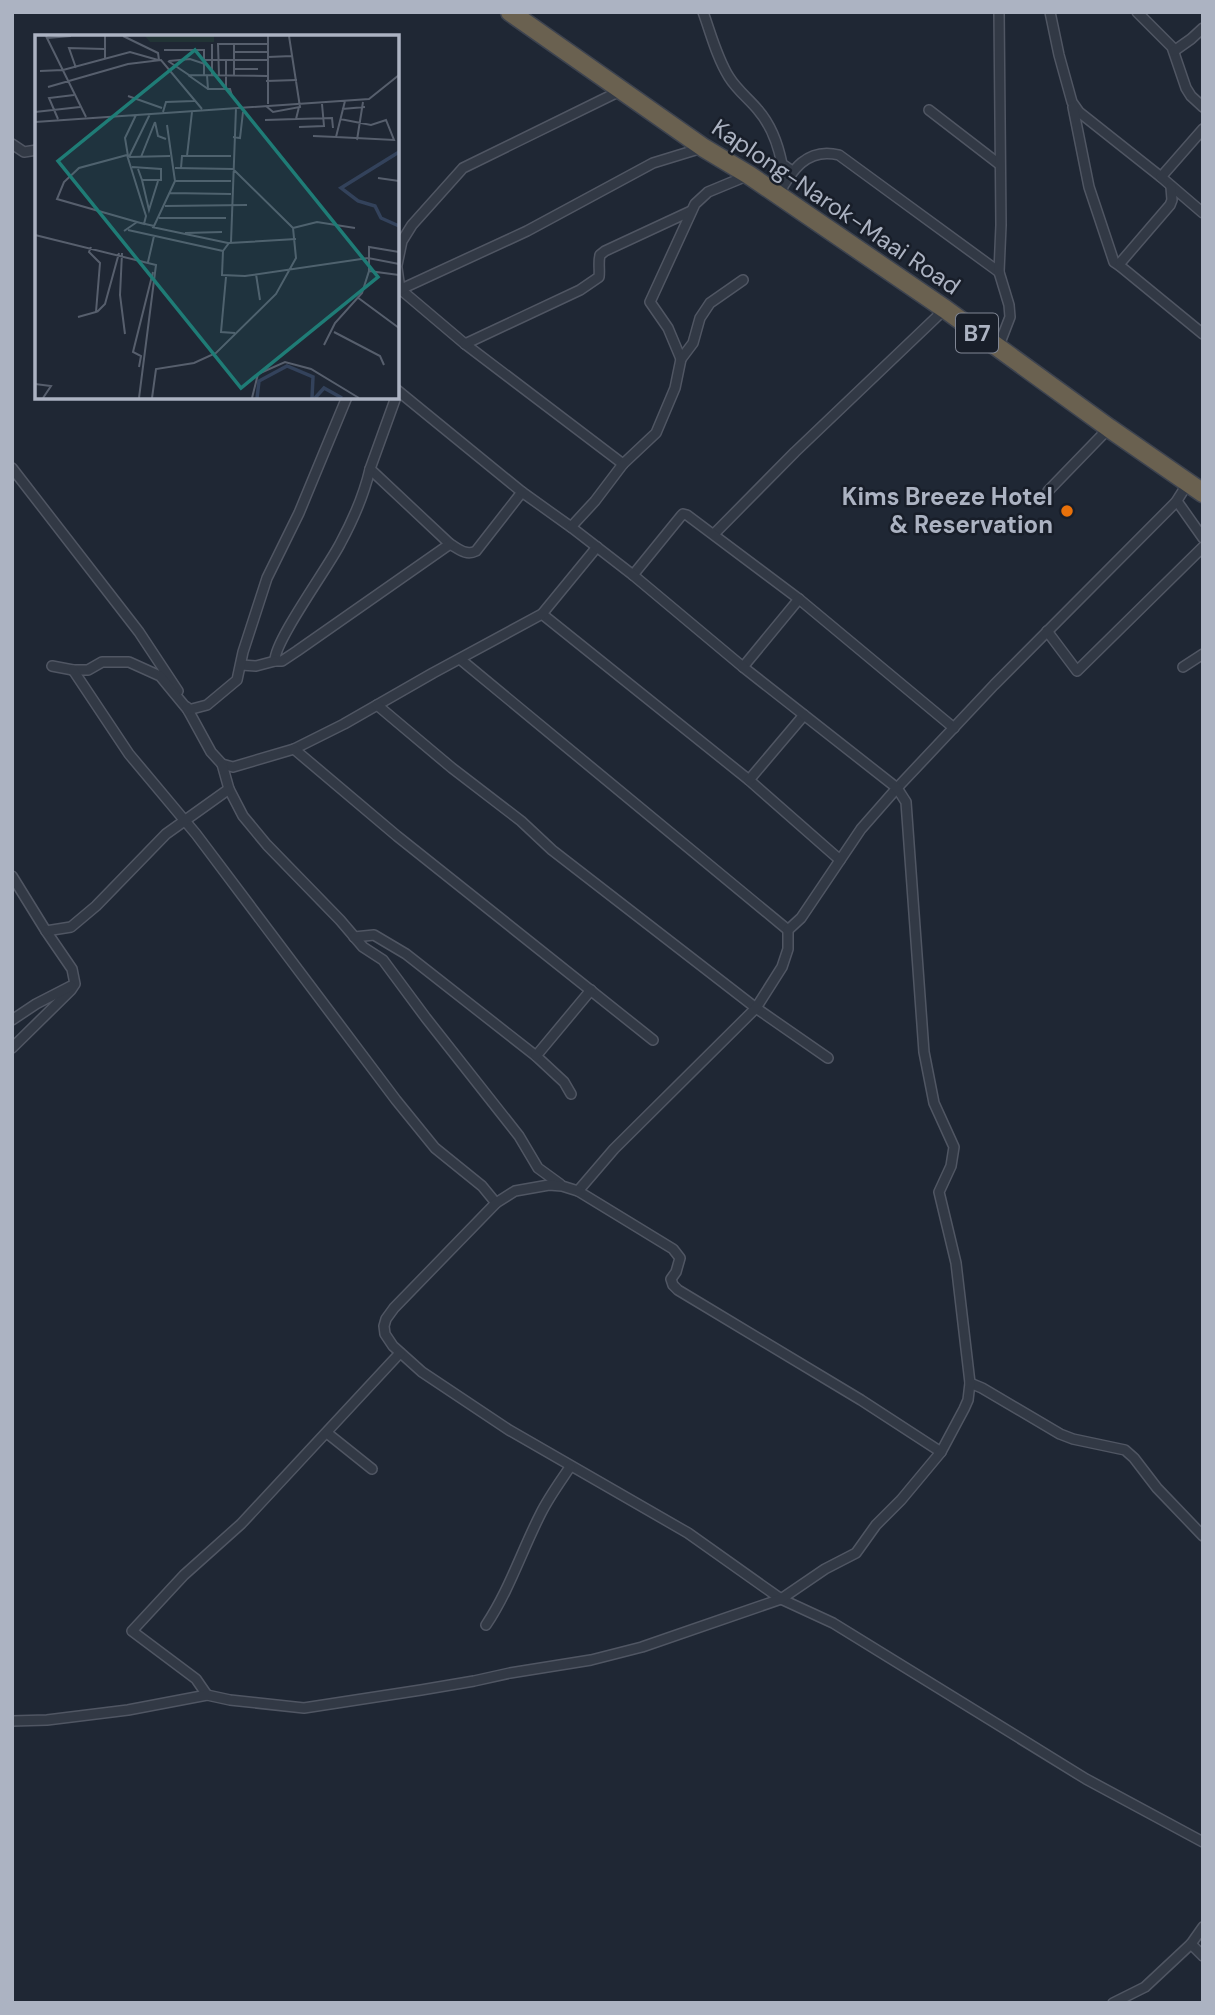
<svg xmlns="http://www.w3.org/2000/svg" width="1215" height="2015" font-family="'DM Sans',sans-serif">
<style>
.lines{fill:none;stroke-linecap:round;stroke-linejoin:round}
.street-casing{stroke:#505663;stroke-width:12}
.highway-casing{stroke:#3d434f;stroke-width:21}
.street{stroke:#323945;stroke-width:9}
.highway{stroke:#6a6150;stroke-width:18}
.food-dot{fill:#e8710a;stroke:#181e29;stroke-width:2.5}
.labels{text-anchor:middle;stroke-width:5;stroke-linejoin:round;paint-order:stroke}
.shield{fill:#181e29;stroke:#808694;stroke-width:2}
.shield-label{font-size:23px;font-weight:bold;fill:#acb3c2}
.street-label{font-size:24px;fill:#acb3c2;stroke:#181e29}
.poi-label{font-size:24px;font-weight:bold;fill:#acb3c2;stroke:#181e29;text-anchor:end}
.inset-river{fill:none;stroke:#33425b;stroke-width:3.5}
.inset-road{fill:none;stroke:#575f6d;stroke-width:2}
.view{fill:#1f7c76;fill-opacity:0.15;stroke:#1f7c76;stroke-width:3.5}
.inset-edge{fill:none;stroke:#acb3c2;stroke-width:3.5}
</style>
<rect width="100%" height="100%" fill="#1f2734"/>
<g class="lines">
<defs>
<g id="street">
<path d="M703 12C711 34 717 58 729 77 737 90 749 99 758 110 772 126 778 144 782 164L792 171"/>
<polyline points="1050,12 1059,55 1072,102 1079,112 1161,177 1203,213"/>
<polyline points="1137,12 1172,47 1186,88 1191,96 1203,107"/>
<polyline points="1174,51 1191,39 1203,28"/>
<polyline points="1073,107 1089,187 1114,262 1120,266"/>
<polyline points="929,110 999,164"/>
<polyline points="12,144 24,152 37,150"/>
<polyline points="1161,177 1203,129"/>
<polyline points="1171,187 1172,200 1170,205 1121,262 1120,266 1203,334"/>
<path d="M778 195C792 170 807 147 839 155L999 272"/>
<polyline points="397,265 402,241 412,225 463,168 622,90"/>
<polyline points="397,268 400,289 465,344 623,464"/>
<polyline points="397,291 527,231 653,163 702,148"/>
<path d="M465 344 580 290 599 277C600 269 598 263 600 255L605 251 691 211"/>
<polyline points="998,348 1010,317 1009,305 999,272 1001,225 999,12"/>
<polyline points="681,359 668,328 650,302 695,204 708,192 749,175"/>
<path d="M396 397 370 469 450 544C459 549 466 556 476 551L522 492 397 390"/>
<polyline points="12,468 139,632 178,691"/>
<path d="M370 469C364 495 353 520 340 544 329 566 273 643 275 661H282L297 651 450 544"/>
<polyline points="1048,491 1109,428"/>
<polyline points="522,492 571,527"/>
<polyline points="1176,502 1179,504 1203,538"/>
<polyline points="714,534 795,452 945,309"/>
<polyline points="633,575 681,516 683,514 687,515 799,599 954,728"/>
<polyline points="542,614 749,780 840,860"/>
<polyline points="1047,631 1077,671 1203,547"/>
<polyline points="460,659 788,930"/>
<polyline points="241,665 256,666 275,661"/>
<polyline points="52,666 73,670 88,670 102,662 129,662 160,676 188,710 211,752 222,764 233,767 294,749 344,724 433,673 542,614 597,547"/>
<polyline points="743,667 799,599"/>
<polyline points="1183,667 1203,654"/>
<polyline points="73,670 129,754 196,834 396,1100 435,1148 482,1186 496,1203"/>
<polyline points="377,705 452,768 521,821 552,850 756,1008 828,1058"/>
<polyline points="187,707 188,710 207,705 237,680 243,652 267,578 299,513 347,397"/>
<polyline points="294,749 397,836 653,1040"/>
<polyline points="222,764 229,789 243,816 267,845 340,920 363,947 383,960 426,1018 519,1136 538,1168 560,1184"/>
<polyline points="749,780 804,715"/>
<polyline points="12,876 46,931 72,969 75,984 71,990 12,1048"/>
<polyline points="46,931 71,927 96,906 166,834 229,789"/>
<polyline points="354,937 374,935 406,954 536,1056 564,1082 571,1094"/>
<polyline points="12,1020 36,1004 71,986"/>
<polyline points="536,1056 591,990"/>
<polyline points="578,1191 614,1149 756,1008 782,967 788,949 788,930 801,918 861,829 897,788 994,685 1176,502 1188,483"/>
<polyline points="970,1383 982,1388 1060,1434 1073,1439 1125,1450 1134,1458 1157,1488 1203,1536"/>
<polyline points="327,1433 372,1469"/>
<polyline points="941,1452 861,1400 678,1290 673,1285 671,1279 676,1272 680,1258 673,1249 578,1191 562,1186 549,1185 515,1191 496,1203 394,1308 386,1319 384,1326 385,1334 393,1346 422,1372 509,1430 688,1533 781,1599 833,1623 1086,1779 1203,1842"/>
<path d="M486 1625C509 1591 522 1550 541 1513 549 1497 560 1482 570 1467"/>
<polyline points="207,1695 196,1679 132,1631 184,1575 241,1524 400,1353"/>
<polyline points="12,1721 47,1720 128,1710 207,1695 230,1700 304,1708 421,1690 474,1681 510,1673 591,1660 642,1647 781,1599 825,1569 856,1553 876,1525 901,1500 941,1452 964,1409 968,1400 970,1383 956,1263 939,1192 951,1166 954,1147 934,1103 924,1052 906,802 897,788 743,667 633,575 571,527 595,501 623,464 656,433 675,388 681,359 693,343 700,318 710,303 743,280"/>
<polyline points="1191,1944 1203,1956"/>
<polyline points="1113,2003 1145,1987 1191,1944 1203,1927"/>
</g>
<polyline id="highway" points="510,12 704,148 749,175 945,309 1109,428 1203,493"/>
</defs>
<!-- street casing -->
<use href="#street" class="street-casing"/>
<!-- highway casing -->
<use href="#highway" class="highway-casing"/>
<!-- street -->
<use href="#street" class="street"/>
<!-- highway -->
<use href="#highway" class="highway"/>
</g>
<!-- markers -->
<circle class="food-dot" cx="1067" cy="511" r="7"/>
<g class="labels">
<!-- shield labels -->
<rect class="shield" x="956" y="313.5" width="42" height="39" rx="5"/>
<g class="shield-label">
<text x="977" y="341">B7</text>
</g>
<!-- street labels -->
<g class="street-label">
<text transform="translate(836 207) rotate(34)" y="8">Kaplong-Narok-Maai Road</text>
</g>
<!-- poi labels -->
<g class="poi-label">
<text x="1053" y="505">Kims Breeze Hotel<tspan x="1053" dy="28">&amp; Reservation</tspan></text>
</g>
</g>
<!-- overview -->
<g transform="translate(35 35)">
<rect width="364" height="364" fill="#1f2734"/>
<path d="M110 1H179V7H115Z" fill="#223436"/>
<path class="inset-river" d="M364 117 306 153 323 166 340 171 346 183 364 191M222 363 224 346 252 331 278 342 277 363M280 363 289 353 307 363"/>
<path class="inset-road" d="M11 1 51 82M88 1 123 18 124 25M12 3 36 1M199 10V40M129 15H169V40M198 17H232M233 22 257 21M70 24V1M170 25H233M191 25V54M133 26 154 40 232 41M134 26 155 24 170 29M41 33 34 13 69 14M199 34H223M5 36 28 35 95 17 123 25M153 40 173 54M172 40 173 54H195L197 61M177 40V9M184 41 183 9H233M231 46 262 45M13 52 93 29 126 25 167 74M93 61 127 73M233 69V1M231 71 238 77 265 72 254 1M307 74 330 72M0 77 45 72M128 77 131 67 159 66M23 84 14 63 39 60M261 84 297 83 298 93M230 85 261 84 264 72M0 87 334 64 364 40M120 87 123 101 131 104M264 92 289 91 287 69M278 101 301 102 310 66M198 102 205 103 208 77M301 102 359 105 351 85 336 90 305 84M322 105 328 67M92 120 111 181 109 189 22 164 29 147 44 133ZM93 121 90 103 101 80M152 121 157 77M94 122 115 79M94 122 135 121M106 122 120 87M97 132 126 134V145H107L103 134M146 133 147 121H196M343 143 364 146M107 145 114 175 123 146M140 146H196M135 158 196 159M130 171 212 170M124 183H191M117 192 193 208M258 193 282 187 320 193M93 195 188 216M89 196 102 187 119 191 140 146 132 90M150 198 187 197M0 200 121 230 104 363M261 204 194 208 188 216 187 240 210 241 333 223 364 229M196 207 201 73M87 218 85 260 90 299M113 227 119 201M334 236 364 240M221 239 225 265M191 242 186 297 200 298M322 262 364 293M62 277 70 269 84 218M43 282 61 277 65 228 54 217 56 212M299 297 345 321 349 330M289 310 300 288 327 258 334 236V212L364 217M104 332 106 321 98 317 118 237M0 349 16 351 8 363M117 363 121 334 159 328 181 318 241 259 261 223 258 193 198 134 140 133M217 363 223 339 250 327 276 334 324 363"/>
<path class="view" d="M160 15 343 242 206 353 23 126Z"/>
<rect width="364" height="364" class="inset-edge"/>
</g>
<!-- border -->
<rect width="1215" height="2015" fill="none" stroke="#acb3c2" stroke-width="28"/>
</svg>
